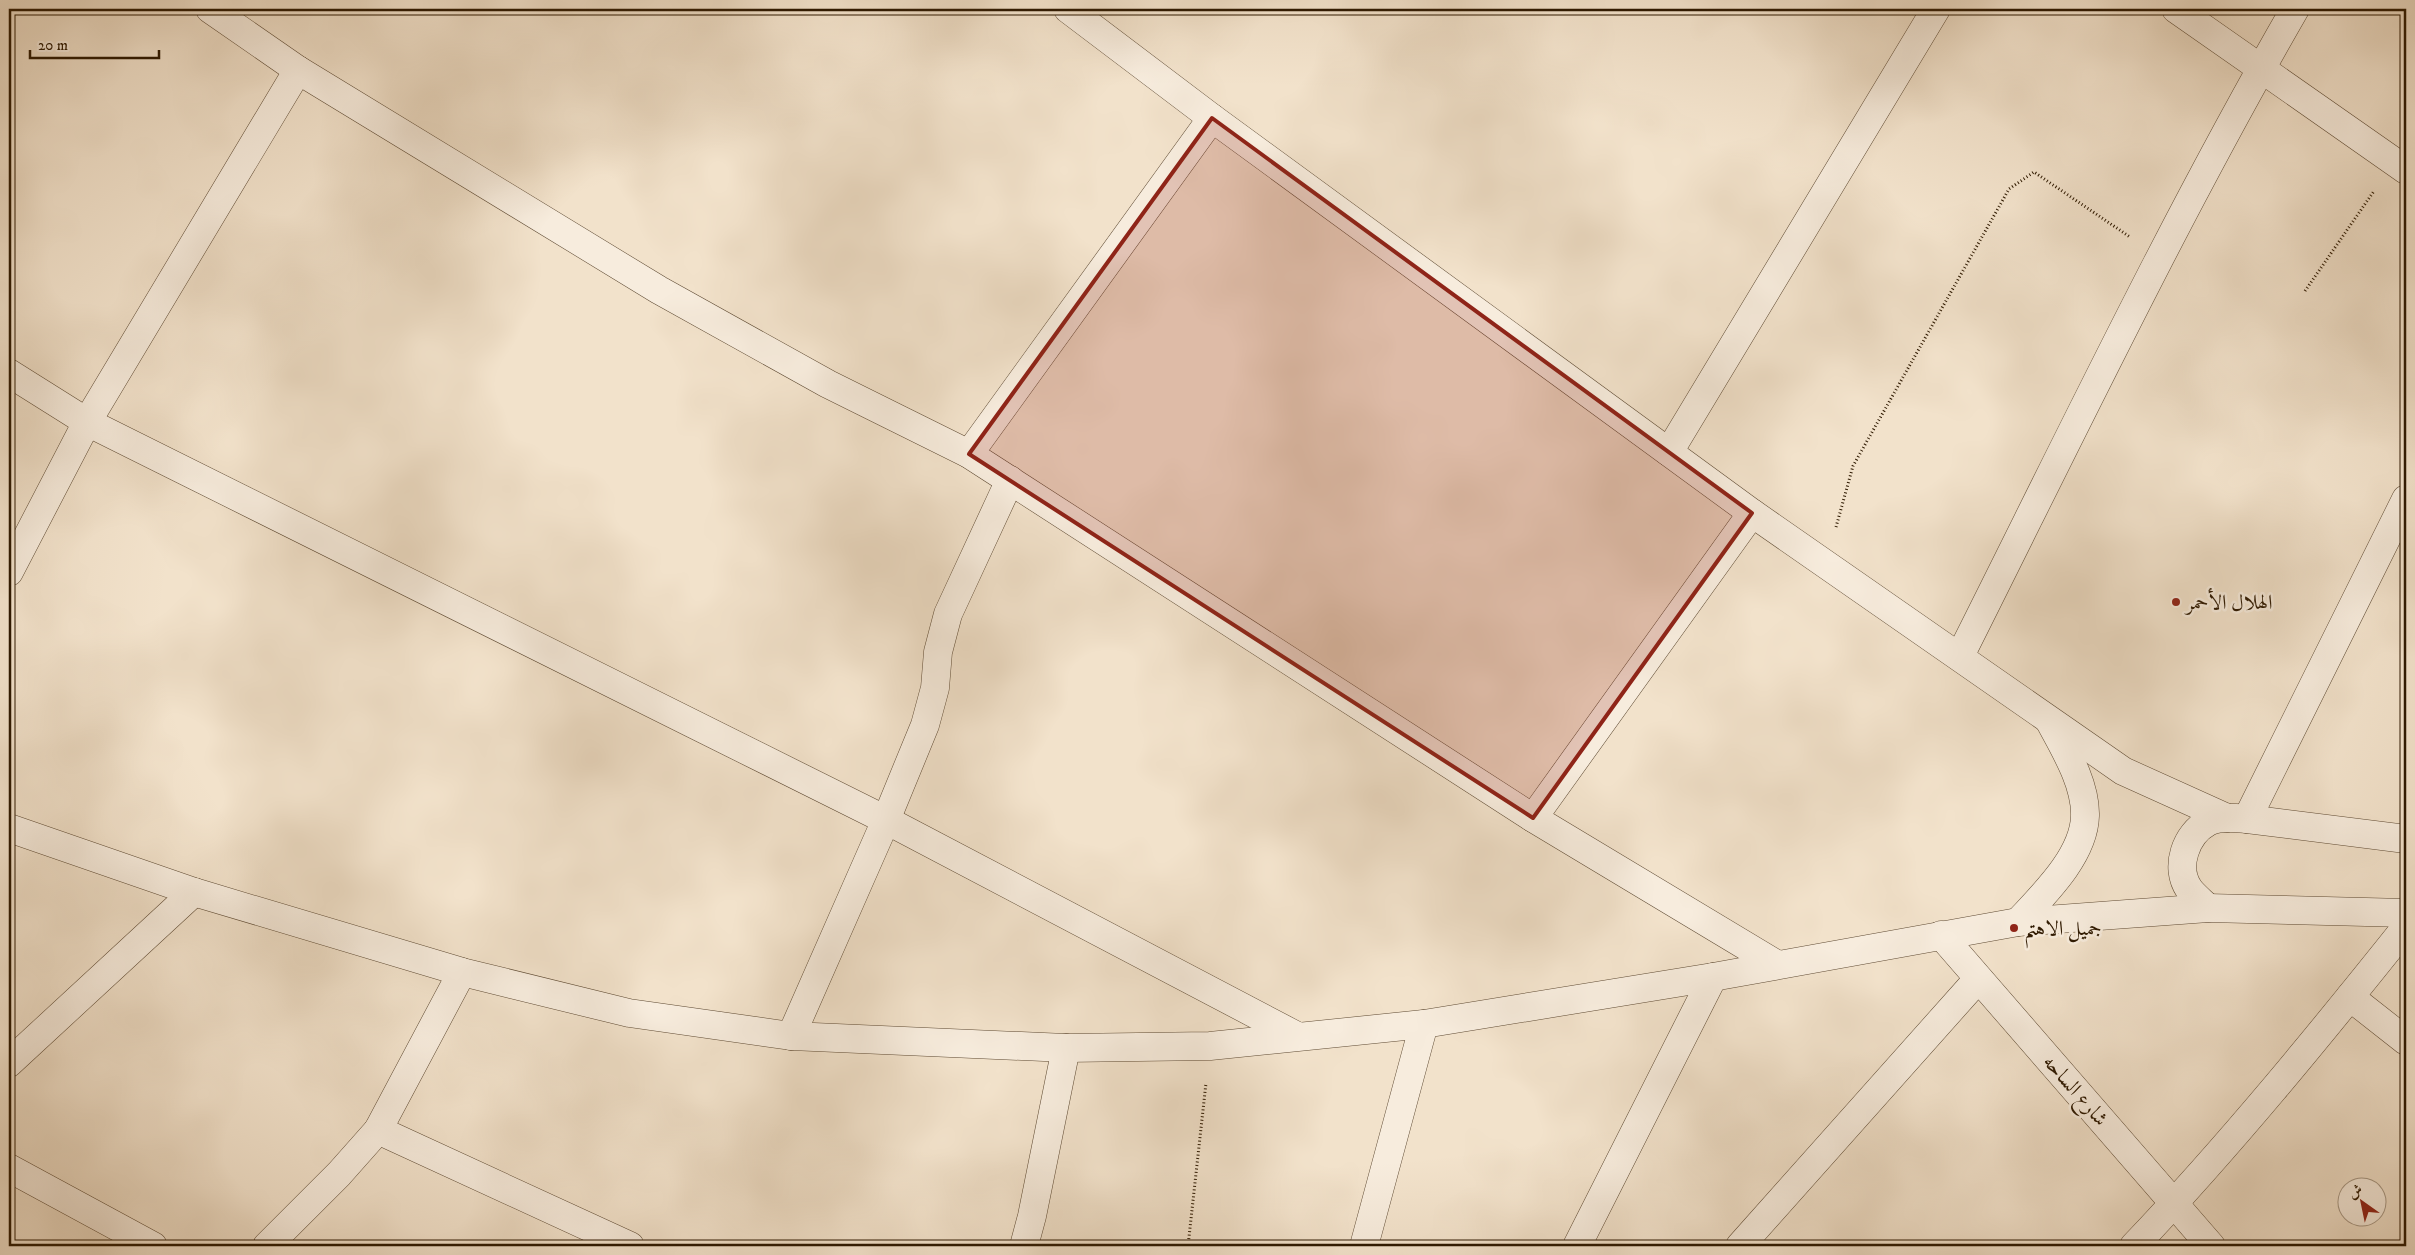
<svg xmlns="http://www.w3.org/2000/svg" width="2415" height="1255" font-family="'IM FELL DW Pica',Amiri,serif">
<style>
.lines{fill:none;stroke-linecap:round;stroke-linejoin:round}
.minor-casing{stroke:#5f4b34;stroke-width:29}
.path{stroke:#2e1901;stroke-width:3;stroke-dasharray:1 2.5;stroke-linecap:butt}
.minor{stroke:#f7ecdd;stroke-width:28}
.marked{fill:#8f2418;fill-opacity:0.2;stroke:#8f2418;stroke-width:4;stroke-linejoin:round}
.poi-dot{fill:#8f2418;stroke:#f7ecdd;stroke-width:2}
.labels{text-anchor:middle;stroke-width:5;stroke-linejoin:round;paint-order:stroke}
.poi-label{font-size:21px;fill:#2e1901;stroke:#f7ecdd;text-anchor:start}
.street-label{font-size:21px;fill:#2e1901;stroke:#f7ecdd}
</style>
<rect width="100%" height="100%" fill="#f2e2cb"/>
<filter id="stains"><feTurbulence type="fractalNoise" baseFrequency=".004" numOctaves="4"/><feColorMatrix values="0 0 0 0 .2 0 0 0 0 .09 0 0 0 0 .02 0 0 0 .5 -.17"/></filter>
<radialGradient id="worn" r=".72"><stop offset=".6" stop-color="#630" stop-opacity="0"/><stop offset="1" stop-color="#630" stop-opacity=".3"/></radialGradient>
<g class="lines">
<defs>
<g id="minor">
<polyline points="210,9 298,70 659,290 828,384 969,454 1533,818 1776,964"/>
<polyline points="1068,9 1212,118 1752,513 2123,771 2227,818"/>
<polyline points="2176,9 2406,170"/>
<polyline points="9,373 87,422 886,820 1297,1036"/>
<polyline points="1669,452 1936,9"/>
<polyline points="969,454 1212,118"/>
<polyline points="9,572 87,422 298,70"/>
<path d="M1960 656C2069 439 2174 219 2295 9"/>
<polyline points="1533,818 1752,513"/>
<polyline points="2247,819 2406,499"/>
<polyline points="9,828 194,892 462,972 629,1013 791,1036 1066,1048 1210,1046 1424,1024 1713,977 2018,922 2208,908 2406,913"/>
<path d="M2208 908C2202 902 2194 896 2189 889 2174 867 2186 834 2208 822 2219 816 2236 818 2247 819L2406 839"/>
<path d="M2018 922C2043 895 2084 856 2085 816 2086 784 2065 750 2050 722"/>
<polyline points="1941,935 2211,1246"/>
<polyline points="2350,997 2406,1041"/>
<polyline points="791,1036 886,820 925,725 935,688 938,652 948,614 1010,480"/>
<polyline points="9,1063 194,892"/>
<polyline points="378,1130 630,1246"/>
<polyline points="9,1168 153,1246"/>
<polyline points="267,1246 339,1174 378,1130 462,972"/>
<polyline points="1024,1246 1032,1216 1066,1048"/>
<polyline points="1364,1246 1424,1024"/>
<polyline points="1577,1246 1713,977"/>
<polyline points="1740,1246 1978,979"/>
<path d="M2134 1246C2230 1145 2319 1036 2406 927"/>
</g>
</defs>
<!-- minor casing -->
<use href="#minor" class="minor-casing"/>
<!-- path -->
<g class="path">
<polyline points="2305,291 2374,191"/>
<polyline points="1836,527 1853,466 2009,189 2034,172 2130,237"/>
<polyline points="1188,1246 1206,1083"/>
</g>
<!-- minor -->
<use href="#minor" class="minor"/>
</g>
<!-- marked area -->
<path class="marked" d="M1212 118 1752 513 1533 818 969 454Z"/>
<!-- markers -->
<g class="poi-dot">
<circle cx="2176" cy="602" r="5"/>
<circle cx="2014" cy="928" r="5"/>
</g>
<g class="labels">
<!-- poi labels -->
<g class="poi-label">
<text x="2186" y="609">الهلال الأحمر</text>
<text x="2024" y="935">جميل الاهتم</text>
</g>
<!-- street labels -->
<g class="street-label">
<text transform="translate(2076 1090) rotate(49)" y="7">شارع الساحه</text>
</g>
</g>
<!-- margin -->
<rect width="2415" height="1255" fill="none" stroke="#f2e2cb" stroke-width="30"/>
<rect x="10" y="10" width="2395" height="1235" fill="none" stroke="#2e1901" stroke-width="2.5"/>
<rect x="15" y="15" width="2385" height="1225" fill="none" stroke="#2e1901"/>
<!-- north arrow -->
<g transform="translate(2362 1202) rotate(327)"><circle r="24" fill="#f7ecdd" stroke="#a79885"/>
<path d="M0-4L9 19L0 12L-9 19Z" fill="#8f2418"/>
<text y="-8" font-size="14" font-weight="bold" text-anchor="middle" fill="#2e1901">ش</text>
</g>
<!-- scale -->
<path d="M30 50v8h129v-8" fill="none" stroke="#2e1901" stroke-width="2.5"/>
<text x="38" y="50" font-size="15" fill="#2e1901" stroke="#f7ecdd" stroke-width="4" paint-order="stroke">20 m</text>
<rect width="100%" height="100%" filter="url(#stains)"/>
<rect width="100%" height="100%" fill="url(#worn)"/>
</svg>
